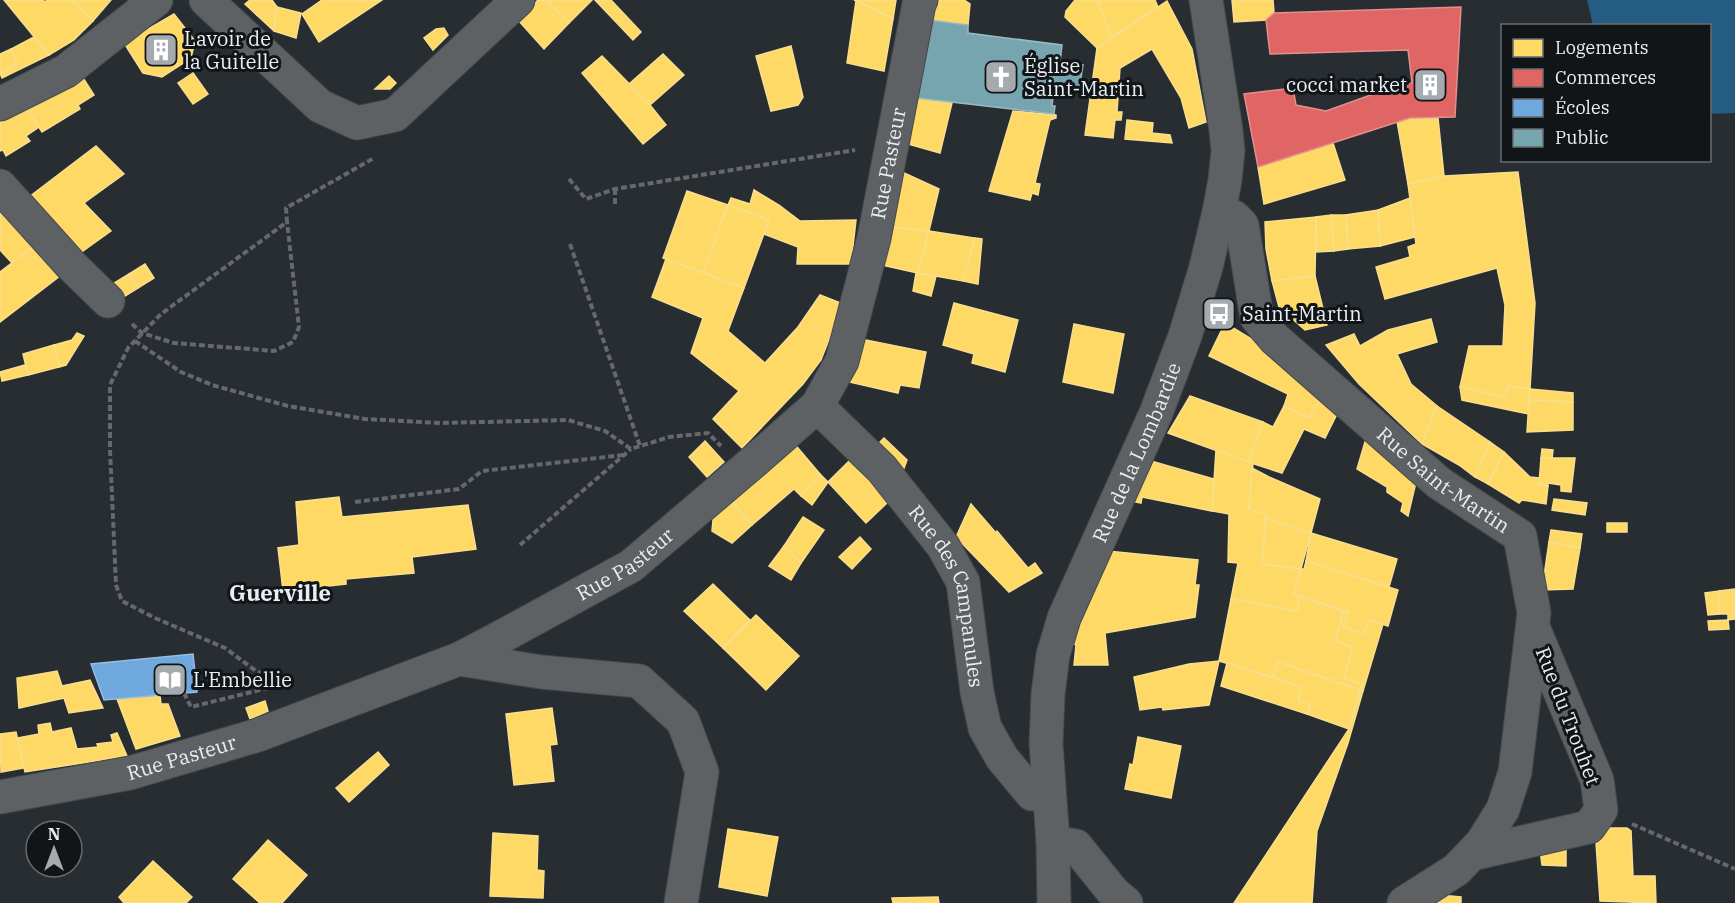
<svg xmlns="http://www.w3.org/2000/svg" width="1735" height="903" font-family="'IBM Plex Serif',serif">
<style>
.forest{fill:#245d81}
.homes{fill:#ffd966;stroke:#f8df90;stroke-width:1.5}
.shops{fill:#e06666;stroke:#e28f90;stroke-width:1.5}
.schools{fill:#6fa8dc;stroke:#93bde3;stroke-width:1.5}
.public{fill:#76a5af;stroke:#98bbc3;stroke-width:1.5}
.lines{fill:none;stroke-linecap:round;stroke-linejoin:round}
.minor-casing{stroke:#45494d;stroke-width:35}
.path{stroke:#65686c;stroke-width:4;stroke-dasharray:6 3;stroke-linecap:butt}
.minor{stroke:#5d6164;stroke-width:33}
.labels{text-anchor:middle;stroke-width:6;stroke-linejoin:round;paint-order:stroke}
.poi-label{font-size:20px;fill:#e8eef3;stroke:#111518;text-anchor:start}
.street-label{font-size:20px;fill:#e8eef3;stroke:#111518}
.quarter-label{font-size:22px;font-weight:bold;fill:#e8eef3;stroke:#111518}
</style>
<rect width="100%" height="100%" fill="#282d31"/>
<!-- forest -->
<polygon class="forest" points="1587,0 1735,0 1735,113 1710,114 1710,26 1593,25"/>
<!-- homes -->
<g class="homes">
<polygon points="4,0 43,0 45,2 47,0 73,0 93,21 74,40 49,55"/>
<polygon points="73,0 111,0 93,21"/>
<polygon points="250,0 272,0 277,7 274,31 245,4"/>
<polygon points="322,0 382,0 319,42 302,14"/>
<polygon points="538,0 546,0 569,23 544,49 518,20"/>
<polygon points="546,0 592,0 569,23"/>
<polygon points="595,0 611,0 641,32 633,40"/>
<polygon points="854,0 896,0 893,19 856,1"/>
<polygon points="939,0 964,0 970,4 968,25 929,20"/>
<polygon points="1075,0 1097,0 1112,37 1097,48 1065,17 1066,11"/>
<polygon points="1097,0 1155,0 1158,7 1112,37"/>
<polygon points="1232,0 1273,0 1274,13 1266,20 1234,22"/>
<polygon points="856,1 893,19 884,71 847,63"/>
<polygon points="1167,1 1192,49 1206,122 1189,128 1181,98 1152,49 1120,68 1117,112 1122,112 1121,120 1115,120 1113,138 1085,135 1097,48"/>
<polygon points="277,7 301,13 296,38 274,31"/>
<polygon points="174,14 195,41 191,58 162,77 143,73 124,43"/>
<polygon points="444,28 448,35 433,50 424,38 436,29"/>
<polygon points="34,37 49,55 2,78 0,73 17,64 11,49"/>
<polygon points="791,46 803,97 798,105 771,111 756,56"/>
<polygon points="11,49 17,64 0,73 0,54"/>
<polygon points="663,54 684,75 650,105 629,84"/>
<polygon points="602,56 650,105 666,125 643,144 582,73"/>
<polygon points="78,70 94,95 78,105 80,109 42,132 23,103"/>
<polygon points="193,73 208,94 193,104 178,83"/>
<polygon points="389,76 396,83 390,89 375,89"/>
<polygon points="917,98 952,103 940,153 908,144"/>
<polygon points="23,103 39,127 26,136 30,141 6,156 3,150 0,151 0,116"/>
<polygon points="1013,111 1056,115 1056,118 1050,120 1035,183 1040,184 1038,195 1032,193 1030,200 989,191"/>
<polygon points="1410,118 1438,118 1444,176 1408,184 1397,121"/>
<polygon points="1127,120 1153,123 1152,133 1170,135 1172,143 1125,139"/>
<polygon points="1333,143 1345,180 1264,204 1258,167"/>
<polygon points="96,146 124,174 84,203 111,231 76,256 25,200"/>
<polygon points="902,172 939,189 929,231 887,227"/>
<polygon points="1518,172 1535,303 1530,389 1508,386 1505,397 1460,387 1469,346 1503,346 1505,305 1497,268 1385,299 1376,267 1410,257 1408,247 1416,244 1408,184 1444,176"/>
<polygon points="754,190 779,205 800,221 856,220 851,264 797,264 798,247 764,234 769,220 728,205 731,198 750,204"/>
<polygon points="687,191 728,205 703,273 663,258"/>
<polygon points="1410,198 1415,237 1380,246 1378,210"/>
<polygon points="0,203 41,241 12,263 0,250"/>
<polygon points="728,205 769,220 744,288 703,273"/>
<polygon points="1378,210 1380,246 1348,249 1346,215"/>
<polygon points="1331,215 1346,215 1348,249 1334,251"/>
<polygon points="1331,215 1334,251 1316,252 1316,217"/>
<polygon points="1316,217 1315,276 1272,281 1266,249 1265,222"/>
<polygon points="887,227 929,231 918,273 877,264"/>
<polygon points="929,231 975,238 963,281 918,273"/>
<polygon points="975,238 982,239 978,284 963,281"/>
<polygon points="41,241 65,272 0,322 0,272"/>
<polygon points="666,259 744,288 728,331 765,363 798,327 820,295 843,304 821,360 803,384 742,448 713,419 739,391 691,353 703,318 652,297"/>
<polygon points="145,264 154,278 138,288 129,274"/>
<polygon points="916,273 936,276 931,296 913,291"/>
<polygon points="129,274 138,288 117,301 106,288"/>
<polygon points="1315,276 1327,325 1305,330 1279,307 1272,281"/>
<polygon points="954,303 1018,320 1005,372 972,363 974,354 943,345"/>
<polygon points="1431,319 1437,342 1397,354 1411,384 1437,406 1422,444 1359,384 1326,345 1354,334 1360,346 1388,330"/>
<polygon points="1225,323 1278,355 1321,396 1310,418 1284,406 1288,394 1209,356"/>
<polygon points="1074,324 1124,334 1113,393 1063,382"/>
<polygon points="77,333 84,336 66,365 59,367 54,345 72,340"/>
<polygon points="856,338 926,352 919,388 900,385 898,393 845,381"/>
<polygon points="54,345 59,367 28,375 23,354"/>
<polygon points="25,365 28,375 2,381 0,372"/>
<polygon points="1508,386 1530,389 1529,414 1462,400 1460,387 1505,397"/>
<polygon points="1530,389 1573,393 1573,402 1529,400"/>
<polygon points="1190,396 1263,422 1248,462 1168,433"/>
<polygon points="1321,396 1341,406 1325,438 1304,429 1282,473 1248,462 1263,422 1273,427 1284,406 1310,418"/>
<polygon points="1529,400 1573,402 1573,430 1527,432"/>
<polygon points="1437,406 1490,442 1475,477 1459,465 1422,444"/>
<polygon points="1368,432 1417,478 1408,516 1401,511 1403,503 1387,492 1387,487 1357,469"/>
<polygon points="884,438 907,460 900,479 872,450"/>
<polygon points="705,441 724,462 707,477 689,457"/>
<polygon points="792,441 820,474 801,496 794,489 752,525 728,497"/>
<polygon points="1490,442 1504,452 1488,484 1475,477"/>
<polygon points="1542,449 1553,450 1552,459 1541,458"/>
<polygon points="1216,450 1253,463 1249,509 1266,514 1262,564 1301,569 1294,594 1299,597 1298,611 1231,599 1238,563 1228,562 1229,514 1212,511"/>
<polygon points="1504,452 1530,477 1539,478 1539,484 1548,486 1546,504 1522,500 1519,503 1488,484"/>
<polygon points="1541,458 1575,458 1571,492 1561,491 1561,485 1548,483 1548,486 1539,484"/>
<polygon points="851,459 888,502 866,523 828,482"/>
<polygon points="1151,461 1214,479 1212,511 1142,497 1141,503 1131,501"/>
<polygon points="1252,468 1269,477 1320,499 1311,533 1266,519 1266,514 1249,509"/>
<polygon points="820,474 828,482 812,505 801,496"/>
<polygon points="339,497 342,517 468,505 476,549 412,557 414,573 346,579 346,584 283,591 278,548 299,545 296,502"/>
<polygon points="728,497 752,525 732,543 712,531 714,509"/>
<polygon points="1554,499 1587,503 1585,515 1552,510"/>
<polygon points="971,504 996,533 997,531 1028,568 1035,563 1042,573 1009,592 956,537"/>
<polygon points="803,517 824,530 801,563 784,546"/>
<polygon points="1266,519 1311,533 1301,569 1262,564"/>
<rect x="1607" y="523" width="20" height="9"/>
<polygon points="1551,530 1582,534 1580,548 1549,542"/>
<polygon points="1311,533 1397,559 1389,587 1306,561"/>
<polygon points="860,537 871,549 852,569 839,557"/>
<polygon points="1549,542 1580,548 1573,589 1542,590"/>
<polygon points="784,546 801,563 791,580 769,566"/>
<polygon points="1107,551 1198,560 1195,585 1199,585 1195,617 1105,633 1108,665 1074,665 1076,645 1074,644 1078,615"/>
<polygon points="1306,561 1398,590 1388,626 1369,620 1364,634 1343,627 1348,612 1294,594 1301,569 1304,569"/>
<polygon points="713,584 750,620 723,648 684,611"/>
<polygon points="1735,589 1735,619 1728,620 1728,614 1719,614 1719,591"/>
<polygon points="1719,591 1719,614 1708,615 1705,593"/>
<polygon points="1299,597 1344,611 1335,641 1353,647 1344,678 1363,684 1360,690 1278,662 1272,677 1219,661 1231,599 1298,611"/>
<polygon points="1344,611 1348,612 1343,627 1364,634 1369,620 1383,624 1363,691 1360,690 1363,684 1344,678 1353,647 1335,641"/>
<polygon points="756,615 799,656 766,690 723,648"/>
<polygon points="1728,620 1729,629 1709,630 1708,621"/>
<polygon points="1219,661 1209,705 1163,710 1162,707 1140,710 1134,677 1189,664"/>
<polygon points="1278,662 1360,690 1349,729 1307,714 1310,705 1298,701 1301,687 1272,677"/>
<polygon points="1227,663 1301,687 1298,701 1310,705 1307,714 1221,686"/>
<polygon points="57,671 62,686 90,680 103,708 69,713 64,698 19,708 17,678"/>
<polygon points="1360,690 1363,691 1348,743 1317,831 1312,903 1234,903 1349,729"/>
<polygon points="160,695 161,704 168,704 180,736 136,749 117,699"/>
<polygon points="265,701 268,711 250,719 246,708"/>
<polygon points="552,708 557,744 550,745 554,781 514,785 506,714"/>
<polygon points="50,723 52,732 71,728 77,749 98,747 97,744 113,742 111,735 117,733 127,756 25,772 17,738 39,734 38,725"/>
<polygon points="16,732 24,768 1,772 0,734"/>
<polygon points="1138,737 1181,746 1171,798 1125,789 1130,764 1133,765"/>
<polygon points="378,752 389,765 349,802 336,788"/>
<polygon points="1595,828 1627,828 1631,831 1633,876 1655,876 1656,903 1600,901"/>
<polygon points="728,829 778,837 767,896 719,887"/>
<polygon points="493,833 538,836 537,870 544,871 543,898 490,896"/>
<polygon points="1566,836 1566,866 1542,865 1539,841"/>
<polygon points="268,840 307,875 282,903 260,903 233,879"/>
<polygon points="153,861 192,897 186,903 124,903 119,897"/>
<polygon points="1428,894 1461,897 1461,903 1429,903"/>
<polygon points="938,897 939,903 893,903 892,898"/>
</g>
<!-- shops -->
<polygon class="shops" points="1461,7 1455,117 1410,118 1258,167 1244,94 1293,88 1296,105 1326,111 1393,87 1412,83 1408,50 1270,54 1266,20 1274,13"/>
<!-- schools -->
<polygon class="schools" points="193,654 197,692 104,700 91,664"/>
<!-- public -->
<polygon class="public" points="929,20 968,25 968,33 1062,45 1060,62 1083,65 1079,90 1054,88 1052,106 1055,106 1054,114 917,98"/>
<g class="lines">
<defs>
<g id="minor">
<polyline points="206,0 320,106 357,123 395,115 518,0"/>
<polyline points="0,104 66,71 156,0"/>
<polyline points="0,186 71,265 108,301"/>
<path id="s1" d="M1219 212 1234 217 1242 225 1257 318 1275 339 1439 483 1520 536 1534 613 1515 772 1503 809 1482 843 1456 870 1404 903"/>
<path id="s2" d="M817 406 882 469 943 546 963 582 977 692 985 728 1002 758 1032 794H1049"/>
<polyline points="459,659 541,672 639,681 683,721 702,772 681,903"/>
<path id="s3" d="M0 797 130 773 258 735 459 659 501 637 631 566 759 457 817 406 842 361 874 238 919 4 921 0"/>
<polyline points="1053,842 1076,846 1113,892 1126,903"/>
<polyline points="1472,854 1589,827 1601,810 1597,780 1533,627"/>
<path id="s4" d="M1054 903 1053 842 1046 744 1048 694 1053 655 1064 618 1156 413 1185 336 1206 267 1219 212 1225 180 1228 151 1226 130 1206 0"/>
</g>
</defs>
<!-- minor casing -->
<use href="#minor" class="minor-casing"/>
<!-- path -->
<g class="path">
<polyline points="569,179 586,199 615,189 855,150"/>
<polyline points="615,189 615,207"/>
<polyline points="570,244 640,446"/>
<polyline points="132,324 142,333 174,343 274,351 293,342 299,327 287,222"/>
<polyline points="135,341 181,372 212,385 288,406 365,419 440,423 568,420 605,431 631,449 669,437 708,433 721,446"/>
<polyline points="355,502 459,489 482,471 624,455"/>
<polyline points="520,545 631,449"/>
<polyline points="288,685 256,671 225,648 155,618 122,601 116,585 110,450 110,385 128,348 161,314 287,222 286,208 374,158"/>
<polyline points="184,693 191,707 284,684"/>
<polyline points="1632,824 1735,869"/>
</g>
<!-- minor -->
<use href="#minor" class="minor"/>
</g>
<!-- icons -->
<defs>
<symbol id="building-square" viewBox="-11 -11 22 22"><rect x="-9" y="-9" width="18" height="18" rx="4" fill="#a5aaaf" stroke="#111518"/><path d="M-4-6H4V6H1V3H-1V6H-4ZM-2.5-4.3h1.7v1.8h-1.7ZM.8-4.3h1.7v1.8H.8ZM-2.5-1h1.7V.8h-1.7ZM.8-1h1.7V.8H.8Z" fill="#fff"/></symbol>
<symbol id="church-square" viewBox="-11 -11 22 22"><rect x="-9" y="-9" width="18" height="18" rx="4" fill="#a5aaaf" stroke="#111518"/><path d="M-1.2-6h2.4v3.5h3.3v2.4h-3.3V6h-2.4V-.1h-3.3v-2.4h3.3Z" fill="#fff"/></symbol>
<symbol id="bus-square" viewBox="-11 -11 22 22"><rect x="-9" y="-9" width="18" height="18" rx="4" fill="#a5aaaf" stroke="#111518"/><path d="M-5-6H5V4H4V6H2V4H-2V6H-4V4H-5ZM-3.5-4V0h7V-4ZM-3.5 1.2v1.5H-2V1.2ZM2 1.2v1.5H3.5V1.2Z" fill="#fff"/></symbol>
<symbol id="library-square" viewBox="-11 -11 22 22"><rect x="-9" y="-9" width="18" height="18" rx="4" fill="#a5aaaf" stroke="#111518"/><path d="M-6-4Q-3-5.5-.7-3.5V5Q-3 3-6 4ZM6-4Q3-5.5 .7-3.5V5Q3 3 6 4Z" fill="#fff"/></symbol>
</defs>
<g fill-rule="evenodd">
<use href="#building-square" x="142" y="31" width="38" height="38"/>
<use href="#church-square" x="982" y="58" width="38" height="38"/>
<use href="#building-square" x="1411" y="66" width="38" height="38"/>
<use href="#bus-square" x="1200" y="295" width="38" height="38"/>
<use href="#library-square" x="151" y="661" width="38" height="38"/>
</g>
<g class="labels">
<!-- poi labels -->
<g class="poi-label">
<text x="184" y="46">Lavoir de<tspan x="184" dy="23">la Guitelle</tspan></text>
<text x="1024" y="73">Église<tspan x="1024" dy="23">Saint-Martin</tspan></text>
<text x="1407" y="92" text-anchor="end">cocci market</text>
<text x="1242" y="321">Saint-Martin</text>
<text x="193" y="687">L'Embellie</text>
</g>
<!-- street labels -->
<g class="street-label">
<text dy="7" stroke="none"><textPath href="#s3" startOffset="1176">Rue Pasteur</textPath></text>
<text dy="7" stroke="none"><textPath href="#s4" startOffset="468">Rue de la Lombardie</textPath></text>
<text dy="7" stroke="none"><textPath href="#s1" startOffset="369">Rue Saint-Martin</textPath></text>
<text dy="7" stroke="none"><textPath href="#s3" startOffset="672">Rue Pasteur</textPath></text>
<text dy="7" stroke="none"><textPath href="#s2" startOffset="238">Rue des Campanules</textPath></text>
<text transform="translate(1568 716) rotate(69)" y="7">Rue du Trouhet</text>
<text dy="7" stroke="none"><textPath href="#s3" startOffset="186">Rue Pasteur</textPath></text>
</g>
<!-- quarter labels -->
<g class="quarter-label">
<text x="280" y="601">Guerville</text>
</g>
</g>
<!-- legend -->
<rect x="1501" y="24" width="210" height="138" fill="#111518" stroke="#676c70" stroke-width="1.5"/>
<rect x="1513" y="39" width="30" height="18" fill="#ffd966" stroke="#676c70" stroke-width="1.5"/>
<text x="1555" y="54" font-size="18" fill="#e8eef3">Logements</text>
<rect x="1513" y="69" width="30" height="18" fill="#e06666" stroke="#676c70" stroke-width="1.5"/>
<text x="1555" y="84" font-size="18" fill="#e8eef3">Commerces</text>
<rect x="1513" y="99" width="30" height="18" fill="#6fa8dc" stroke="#676c70" stroke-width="1.5"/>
<text x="1555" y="114" font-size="18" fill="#e8eef3">Écoles</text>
<rect x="1513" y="129" width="30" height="18" fill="#76a5af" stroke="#676c70" stroke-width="1.5"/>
<text x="1555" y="144" font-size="18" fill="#e8eef3">Public</text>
<!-- north arrow -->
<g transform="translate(54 849)"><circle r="28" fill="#111518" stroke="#676c70" stroke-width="1.5"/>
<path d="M0-4.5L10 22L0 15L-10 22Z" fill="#a5aaaf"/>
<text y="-9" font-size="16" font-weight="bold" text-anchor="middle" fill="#e8eef3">N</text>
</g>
</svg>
